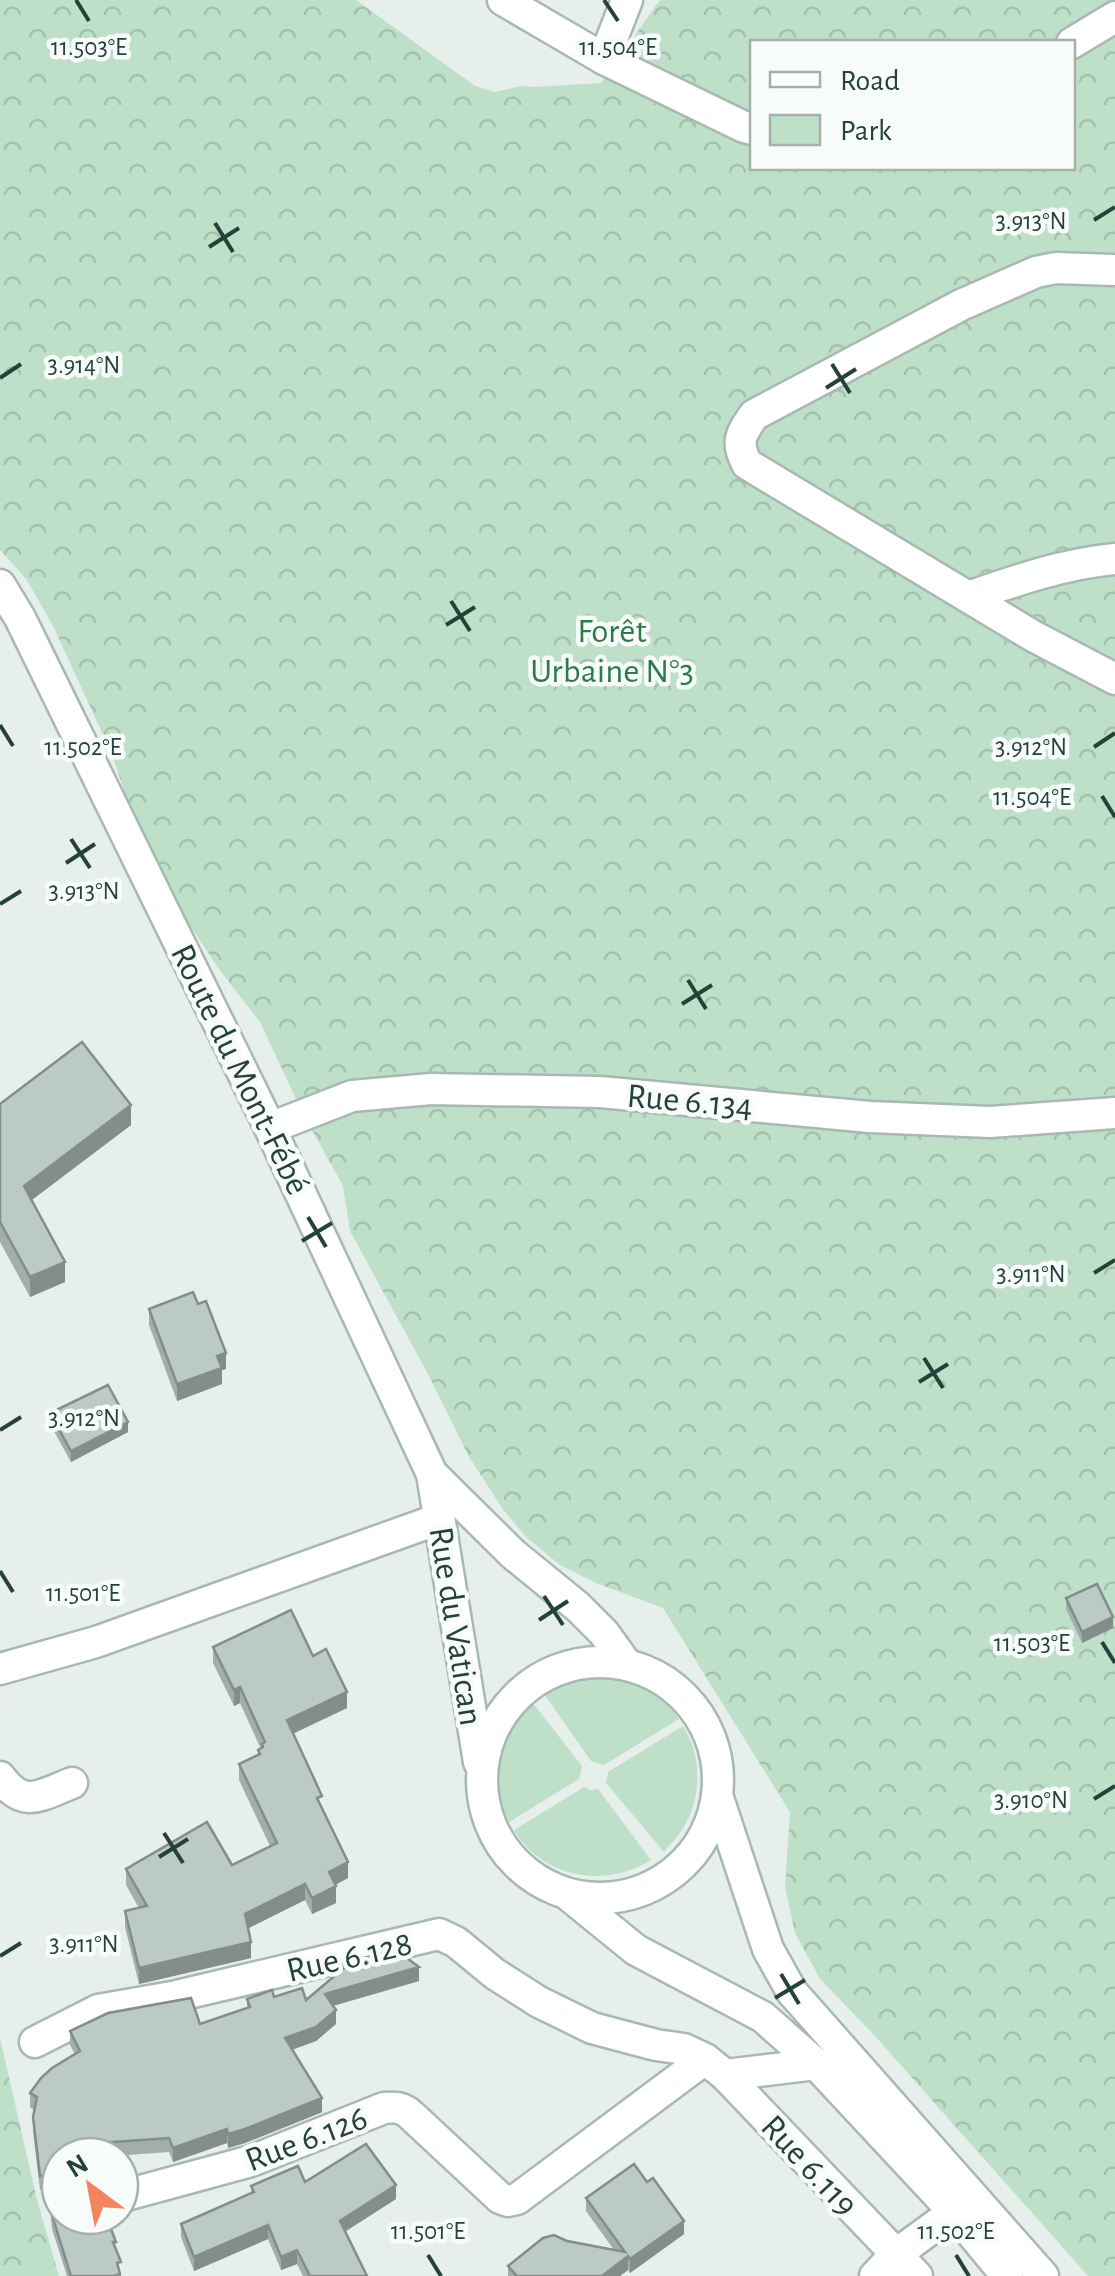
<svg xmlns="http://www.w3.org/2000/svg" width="1115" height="2276" font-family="'Alegreya Sans',sans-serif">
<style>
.green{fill:#bfe0c8}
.forest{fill:url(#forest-crowns);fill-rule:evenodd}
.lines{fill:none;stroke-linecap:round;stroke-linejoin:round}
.minor-casing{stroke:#a8b8b2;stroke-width:35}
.tertiary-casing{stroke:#a8b8b2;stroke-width:35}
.minor{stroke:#fff;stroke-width:30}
.tertiary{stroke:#fff;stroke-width:30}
.wall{fill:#a1aea9}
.shaded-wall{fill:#838d89}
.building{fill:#bbcac4;stroke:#838d89;stroke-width:2.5}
.ticks{fill:none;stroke:#24423a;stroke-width:4}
.labels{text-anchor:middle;stroke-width:9;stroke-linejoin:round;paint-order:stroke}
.park-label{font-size:35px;fill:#2d7a4b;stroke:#f7fbf9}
.street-label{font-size:35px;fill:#24423a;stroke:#f7fbf9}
.ticks-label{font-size:25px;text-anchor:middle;fill:#24423a;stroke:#f7fbf9;stroke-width:9;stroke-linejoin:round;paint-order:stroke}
</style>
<defs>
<pattern id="forest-crowns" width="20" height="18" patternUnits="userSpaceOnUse" patternTransform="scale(2.5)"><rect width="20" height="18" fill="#bfe0c8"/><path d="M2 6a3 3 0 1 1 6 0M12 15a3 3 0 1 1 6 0" fill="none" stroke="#a4c1ad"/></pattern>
</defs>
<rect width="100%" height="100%" fill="#e6efeb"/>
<!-- green -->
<g class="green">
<path d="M589 1677C626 1679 655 1687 679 1719L604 1765 591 1761 544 1694 558 1685Z"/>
<path d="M532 1702 582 1766 579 1779 509 1822C493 1793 495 1756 511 1728 516 1718 525 1710 532 1702Z"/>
<path d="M683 1726C702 1756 702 1796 684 1827 679 1836 670 1844 664 1852L606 1783 608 1772Z"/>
<path d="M584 1787 590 1790 598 1789 651 1860C605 1889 542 1878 514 1830Z"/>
</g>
<!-- forest -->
<g class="forest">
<path d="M0 0H356L475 86 495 92 522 86 533 87 601 83 660 0H1115V2276H1088L875 2036 820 1979 795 1933 785 1887 790 1812 663 1608 596 1583 560 1565 526 1537 502 1508 468 1455 429 1376 350 1231 343 1186 303 1114 260 1022 221 972 179 909 133 817 111 752 53 626 26 579 0 550ZM752 42H1072V168H752Z"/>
<polygon points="0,2038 37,2200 59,2276 0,2276"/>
</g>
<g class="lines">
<defs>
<g id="minor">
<polyline points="503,0 604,59 744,127 752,129"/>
<polyline points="1072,43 1115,17"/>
<polyline points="604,59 627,0"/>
<path d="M1115 270 1056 268 1036 272 961 305 754 415C741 434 735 441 747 464L1033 636 1115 679"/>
<path d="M968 597C1017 580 1063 564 1115 559"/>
<polyline points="270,1128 352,1096 431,1089 600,1092 870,1117 990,1122 1115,1113"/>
<polyline points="0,1669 96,1642 439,1519"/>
<path d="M0 1777C24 1810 41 1795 72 1783"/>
<polyline points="35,2042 98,2010 172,1997 439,1934 456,1942 495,1974 539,2002 592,2028 656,2045 684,2049 705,2059 725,2075 816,2064"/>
<polyline points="725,2075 917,2276"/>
<path d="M126 2195 251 2161 384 2108C396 2107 403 2107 412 2116L500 2198 508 2201 517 2199 705 2059"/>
<polyline points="875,2276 895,2255 954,2212"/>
</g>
<g id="tertiary">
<polyline points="0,585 20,618 270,1128 432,1474 513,1554 578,1607 604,1633 627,1665"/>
<polyline points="432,1474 479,1762"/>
<circle cx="600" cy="1780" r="118"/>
<polyline points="717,1795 768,1949 792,1992 1043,2276"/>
<polyline points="567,1894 636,1950 763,2017 816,2064 954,2212 1007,2276"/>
</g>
</defs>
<!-- minor casing -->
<use href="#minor" class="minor-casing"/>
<!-- tertiary casing -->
<use href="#tertiary" class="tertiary-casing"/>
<!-- minor -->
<use href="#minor" class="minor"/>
<!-- tertiary -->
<use href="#tertiary" class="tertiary"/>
</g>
<!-- wall -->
<g class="wall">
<polygon points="0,1104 131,1125 31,1200 65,1282 30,1297 0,1242"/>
<polygon points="149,1309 226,1369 222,1370 222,1384 177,1401 149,1325"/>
<polygon points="50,1413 128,1432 71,1462 50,1424"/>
<polygon points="1066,1598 1113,1628 1082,1643 1066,1609"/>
<polygon points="213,1647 313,1656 347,1708 293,1734 348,1878 335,1885 336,1903 312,1914 305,1900 248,1928 251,1958 139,1984 125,1927 125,1911 139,1908 126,1885 126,1869 232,1865 270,1846 239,1780 239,1764 258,1755 258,1750 261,1749 240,1703 234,1706 213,1663"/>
<polygon points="343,1963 419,1981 333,2006 336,2024 316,2041 292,2050 322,2112 245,2143 228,2148 227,2143 173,2162 169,2152 113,2156 60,2156 116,2250 121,2276 67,2276 52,2229 48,2189 40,2190 33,2131 34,2110 30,2107 30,2093 75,2054 70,2045 70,2031 200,2024 247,2008 247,1999 274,1997 306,2000 343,1969"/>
<polygon points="305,2182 396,2199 345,2231 367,2276 303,2276 297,2264 281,2270 268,2239 194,2271 181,2237 181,2224 251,2193 251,2186"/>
<polygon points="586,2198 684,2234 630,2273 628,2270 620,2276 508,2276 508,2266 567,2241 614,2250 586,2211"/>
</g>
<!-- shaded-wall -->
<g class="shaded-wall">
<polygon points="131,1105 131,1125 24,1206 24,1186"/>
<polygon points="65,1262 65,1282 30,1297 30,1277"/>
<polygon points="226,1353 226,1369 222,1370 222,1384 177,1401 177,1384 217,1356"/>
<polygon points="128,1422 128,1432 71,1462 71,1451"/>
<polygon points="1113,1617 1113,1628 1082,1643 1082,1632"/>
<polygon points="240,1687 240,1703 234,1706 234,1690"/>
<polygon points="347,1692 347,1708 287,1736 287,1720"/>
<polygon points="348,1862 348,1878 329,1888 329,1872"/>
<polygon points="305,1884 305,1900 245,1930 245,1914"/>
<polygon points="336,1886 336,1903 312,1914 312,1898"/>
<polygon points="251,1942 251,1958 139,1984 139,1968"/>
<polygon points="419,1967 419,1981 325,2008 325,1994"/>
<polygon points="336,2010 336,2024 316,2041 285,2052 285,2038"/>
<polygon points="322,2098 322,2112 320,2113 245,2143 228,2148 228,2134"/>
<polygon points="227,2129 227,2143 173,2162 173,2148"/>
<polygon points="396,2185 396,2199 340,2235 340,2221"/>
<polygon points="684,2221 684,2234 630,2273 630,2259"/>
<polygon points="268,2225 268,2239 194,2271 194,2257"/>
<polygon points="297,2250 297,2264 281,2270 281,2257"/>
<polygon points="628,2256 628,2270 620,2276 602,2276"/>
</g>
<!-- building -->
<g class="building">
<polygon points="82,1042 131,1105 24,1186 65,1262 30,1277 0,1222 0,1104"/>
<polygon points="193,1292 198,1304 206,1301 226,1353 217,1356 222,1368 177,1384 149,1309"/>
<polygon points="108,1385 128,1422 71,1451 50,1413"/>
<polygon points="1097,1584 1113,1617 1082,1632 1066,1598"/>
<polygon points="291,1610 313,1656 326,1649 347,1692 287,1720 322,1796 317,1798 348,1862 329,1872 336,1886 312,1898 305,1884 245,1914 251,1942 139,1968 125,1911 147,1906 126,1869 207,1822 232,1865 277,1843 239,1764 260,1754 258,1750 263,1747 262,1744 265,1742 240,1687 234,1690 213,1647"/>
<polygon points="396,1950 419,1967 325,1994 336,2010 316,2027 285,2038 322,2098 245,2129 228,2134 227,2129 173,2148 169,2138 85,2144 86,2156 60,2156 60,2216 106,2216 116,2242 113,2242 121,2262 117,2263 120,2274 114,2276 71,2276 52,2215 48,2175 40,2176 33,2117 37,2097 30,2093 41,2078 52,2068 80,2051 70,2031 108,2013 191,1998 200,2024 250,2007 247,1999 272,1990 274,1997 302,1988 306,2000 344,1968 343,1963"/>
<polygon points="366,2144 396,2185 340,2221 367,2276 310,2276 297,2250 281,2257 268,2225 194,2257 181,2224 254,2192 251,2186 298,2166 305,2182"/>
<polygon points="634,2164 647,2182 653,2178 684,2221 630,2259 628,2256 602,2276 517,2276 508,2266 543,2238 554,2235 567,2241 625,2252 586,2198"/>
</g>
<!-- ticks -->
<path class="ticks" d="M76 0 89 21M604 0 618 21M1094 220 1115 207M215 223 233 252M209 247 239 228M832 364 850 393M0 378 21 364M826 388 856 369M451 601 470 631M446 625 475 607M0 725 13 746M1094 747 1115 733M1102 796 1115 817M71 839 90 868M66 863 95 844M0 904 21 891M688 980 706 1009M682 1004 712 985M308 1217 326 1247M302 1241 332 1223M1094 1273 1115 1260M924 1358 943 1388M919 1382 948 1364M0 1430 21 1417M0 1571 13 1592M544 1596 563 1625M539 1620 568 1601M1102 1642 1115 1663M1094 1799 1115 1786M164 1833 183 1863M159 1857 188 1839M0 1956 21 1943M781 1974 799 2004M775 1998 805 1980M428 2255 441 2276M956 2255 969 2276"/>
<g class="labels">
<!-- park labels -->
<g class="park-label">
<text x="612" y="642">Forêt<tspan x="612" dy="40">Urbaine N°3</tspan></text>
</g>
<!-- street labels -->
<g class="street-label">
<text transform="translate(241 1069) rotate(64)" y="12">Route du Mont-Fébé</text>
<text transform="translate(690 1100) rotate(5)" y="12">Rue 6.134</text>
<text transform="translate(457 1626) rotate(81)" y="12">Rue du Vatican</text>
<text transform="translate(349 1956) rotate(-13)" y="12">Rue 6.128</text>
<text transform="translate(306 2138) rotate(-21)" y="12">Rue 6.126</text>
<text transform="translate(810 2165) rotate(47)" y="12">Rue 6.119</text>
</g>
</g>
<g class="ticks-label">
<text x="89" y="55">11.503°E</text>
<text x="618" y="55">11.504°E</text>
<text x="1031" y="229">3.913°N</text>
<text x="84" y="373">3.914°N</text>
<text x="83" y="755">11.502°E</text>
<text x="1031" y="755">3.912°N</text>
<text x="1032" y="805">11.504°E</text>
<text x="84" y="899">3.913°N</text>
<text x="1031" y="1282">3.911°N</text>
<text x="84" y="1426">3.912°N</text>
<text x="83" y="1601">11.501°E</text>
<text x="1032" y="1651">11.503°E</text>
<text x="1031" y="1808">3.910°N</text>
<text x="84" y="1952">3.911°N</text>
<text x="428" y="2239">11.501°E</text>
<text x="956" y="2239">11.502°E</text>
</g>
<!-- legend -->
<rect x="750" y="40" width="325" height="130" fill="#f7fbf9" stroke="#a3b1ad" stroke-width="2.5"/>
<rect x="770" y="72" width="50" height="15" fill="#ffffff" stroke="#a3b1ad" stroke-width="2.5"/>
<text x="840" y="90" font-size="30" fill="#24423a">Road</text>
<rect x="770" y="115" width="50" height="30" fill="#bfe0c8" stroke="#a3b1ad" stroke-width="2.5"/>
<text x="840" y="140" font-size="30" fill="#24423a">Park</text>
<!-- north arrow -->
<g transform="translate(90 2186) rotate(328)"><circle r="48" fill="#f7fbf9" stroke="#a3b1ad" stroke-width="2.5"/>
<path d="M0-8L18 38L0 25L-18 38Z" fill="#f4845f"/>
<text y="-15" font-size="28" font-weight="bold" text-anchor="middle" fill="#24423a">N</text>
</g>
</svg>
